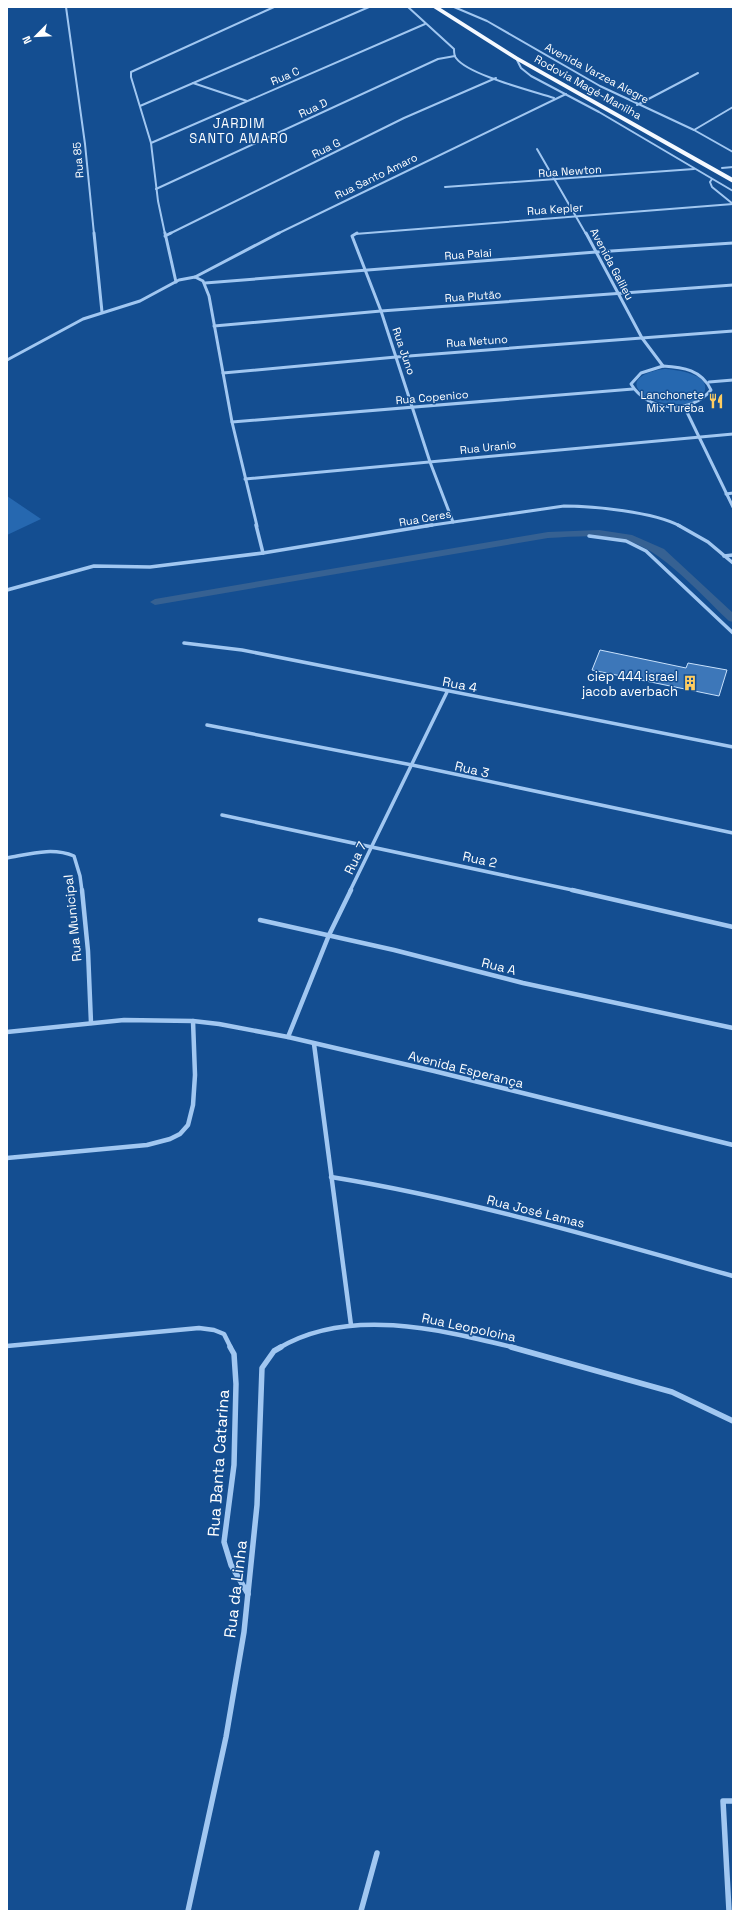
<svg xmlns="http://www.w3.org/2000/svg" width="740" height="1918" font-family="'Space Grotesk',sans-serif">
<style>
.green{fill:#2668b0}
.lines{fill:none;stroke-linecap:round;stroke-linejoin:round}
.canal{fill:#366192;fill-rule:evenodd}
.building{fill:#3d77b9;stroke:#c8e1fc}
.minor-far4{stroke:#a1c7f1;stroke-width:2}
.minor-far3{stroke:#a1c7f1;stroke-width:3}
.minor-far2{stroke:#a1c7f1;stroke-width:3.5}
.minor-far1{stroke:#a1c7f1;stroke-width:4.5}
.minor{stroke:#a1c7f1;stroke-width:5.5}
.trunk{fill:#f5f9ff;fill-rule:evenodd}
.labels{text-anchor:middle;stroke-width:3;stroke-linejoin:round;paint-order:stroke}
.far-street-label{font-size:11px;fill:#fff;stroke:#144e91}
.far-poi-label{font-size:11px;fill:#fff;stroke:#144e91;text-anchor:end}
.far-quarter-label{font-size:13px;letter-spacing:1px;fill:#fff;stroke:#144e91}
.poi-label{font-size:13px;fill:#fff;stroke:#144e91;text-anchor:end}
.street-label{font-size:13px;fill:#fff;stroke:#144e91}
.near-street-label{font-size:16px;fill:#fff;stroke:#144e91}
</style>
<rect width="100%" height="100%" fill="#144e91"/>
<!-- green -->
<g class="green">
<path d="M666 369C677 370 709 374 705 390 704 393 703 396 700 398 687 408 660 405 647 397 621 380 650 370 666 369Z"/>
<polygon points="7,496 41,519 7,535"/>
</g>
<g class="lines">
<!-- canal -->
<path class="canal" d="M599 530 632 535 664 549 733 613V622L729 621C702 596 660 547 624 540 599 534 573 537 548 538L155 605 150 602 155 599 548 532Z"/>
</g>
<!-- building -->
<polygon class="building" points="600,650 686,668 688,663 727,670 719,696 592,670"/>
<g class="lines">
<!-- minor-far4 -->
<g class="minor-far4">
<polyline points="66,7 85,144 94,234"/>
<path d="M408 7 454 49C454 52 454 56 456 58 468 75 533 91 554 98"/>
<polyline points="454,7 487,21 600,86 694,130 733,152"/>
<polyline points="516,58 521,68 531,76 599,112 733,191"/>
<polyline points="193,83 247,101"/>
<polyline points="637,105 698,73"/>
<polyline points="140,106 369,7"/>
<polyline points="694,130 733,107"/>
<polyline points="151,143 425,24"/>
<polyline points="537,149 586,234"/>
<polyline points="722,168 733,167"/>
<polyline points="712,179 710,182 712,187 733,204"/>
<polyline points="445,187 694,169"/>
<polyline points="156,189 438,59 455,56"/>
<polyline points="165,234 158,201 151,143 131,77 131,72 274,7"/>
<polyline points="169,234 404,118 496,78"/>
<polyline points="277,234 566,94"/>
<polyline points="355,234 733,204"/>
</g>
<!-- minor-far3 -->
<g class="minor-far3">
<polyline points="94,233 102,312"/>
<polyline points="165,233 176,282"/>
<polyline points="357,233 352,236 381,311 430,462 453,522"/>
<polyline points="586,233 642,338 663,366"/>
<polyline points="165,236 171,233"/>
<polyline points="195,277 279,233"/>
<polyline points="205,283 596,252 733,243"/>
<polyline points="214,326 381,311 733,285"/>
<polyline points="7,360 83,319 140,301 179,280 195,277 203,281 209,296 232,422 257,526"/>
<path d="M663 366C683 367 702 370 711 390 690 415 648 412 631 384L641 373Z"/>
<polyline points="223,373 396,357 733,331"/>
<polyline points="709,382 733,380"/>
<polyline points="684,406 733,507"/>
<polyline points="232,422 633,389"/>
<polyline points="245,479 733,434"/>
<polyline points="726,494 733,493"/>
<path d="M426 526 564 506C594 506 654 512 680 526"/>
</g>
<!-- minor-far2 -->
<g class="minor-far2">
<polyline points="256,525 263,553"/>
<polyline points="678,525 708,542 733,563"/>
<polyline points="589,536 626,541 646,551 733,633"/>
<polyline points="724,556 733,555"/>
<polyline points="7,590 94,566 150,567 263,553 432,525"/>
<polyline points="184,643 242,650 733,747"/>
<polyline points="207,725 412,765 733,833"/>
<polyline points="222,815 577,891"/>
<path d="M7 858C30 854 52 847 74 856L80 876 82 891"/>
<polyline points="350,891 447,692"/>
</g>
<!-- minor-far1 -->
<g class="minor-far1">
<polyline points="82,890 88,951 91,1023"/>
<polyline points="572,890 733,927"/>
<polyline points="260,920 394,950 523,983 733,1028"/>
<polyline points="7,1032 124,1020 193,1021 219,1024 288,1037 434,1071 733,1145"/>
<polyline points="288,1037 329,935 351,890"/>
<polyline points="314,1044 351,1325"/>
<polyline points="7,1158 147,1145 170,1139 180,1134 188,1125 193,1105 195,1075 193,1021"/>
<path d="M331 1177C467 1199 601 1239 733 1276"/>
<polyline points="7,1346 199,1328 214,1330 224,1334 231,1348"/>
<path d="M279 1348C349 1306 442 1330 516 1348"/>
</g>
<!-- minor -->
<g class="minor">
<polyline points="230,1347 234,1354 236,1384 234,1465 224,1542 231,1565 248,1594"/>
<polyline points="511,1347 672,1392 733,1421"/>
<polyline points="188,1911 226,1737 244,1632 257,1505 262,1368 274,1351 281,1347"/>
<polyline points="361,1911 377,1853"/>
<polyline points="729,1911 723,1801 733,1801"/>
</g>
<!-- trunk -->
<polygon class="trunk" points="432,7 439,7 518,57 733,178 733,183 514,59"/>
</g>
<!-- icons -->
<defs>
<symbol id="restaurant-bare" viewBox="-9 -9 18 18"><path d="M-5-6h1v4h1v-4h1v4h1v-4h1v5L-1.5 .5V6h-2V.5L-5-1ZM5-6V6H3V1.5H1.5Q1.5-4 5-6Z" fill="#ffcd61" stroke="#144e91" stroke-width="2.5" paint-order="stroke"/></symbol>
<symbol id="building-bare" viewBox="-9 -9 18 18"><path d="M-4-6H4V6H1V3H-1V6H-4ZM-2.5-4.3h1.7v1.8h-1.7ZM.8-4.3h1.7v1.8H.8ZM-2.5-1h1.7V.8h-1.7ZM.8-1h1.7V.8H.8Z" fill="#ffcd61" stroke="#144e91" stroke-width="2.5" paint-order="stroke"/></symbol>
</defs>
<g fill-rule="evenodd">
<use href="#restaurant-bare" x="705" y="390" width="22" height="22"/>
<use href="#building-bare" x="679" y="672" width="22" height="22"/>
</g>
<g class="labels">
<!-- far-street labels -->
<g class="far-street-label">
<text transform="translate(597 73) rotate(28)" y="4">Avenida Varzea Alegre</text>
<text transform="translate(285 76) rotate(-23)" y="4">Rua C</text>
<text transform="translate(588 87) rotate(29)" y="4">Rodovia Magé-Manilha</text>
<text transform="translate(313 108) rotate(-25)" y="4">Rua D</text>
<text transform="translate(326 148) rotate(-26)" y="4">Rua G</text>
<text transform="translate(78 160) rotate(-95)" y="4">Rua 85</text>
<text transform="translate(570 171) rotate(-4)" y="4">Rua Newton</text>
<text transform="translate(376 176) rotate(-26)" y="4">Rua Santo Amaro</text>
<text transform="translate(555 209) rotate(-4)" y="4">Rua Kepler</text>
<text transform="translate(468 254) rotate(-4)" y="4">Rua Palai</text>
<text transform="translate(612 264) rotate(62)" y="4">Avenida Galileu</text>
<text transform="translate(473 296) rotate(-4)" y="4">Rua Plutão</text>
<text transform="translate(477 341) rotate(-4)" y="4">Rua Netuno</text>
<text transform="translate(404 351) rotate(71)" y="4">Rua Juno</text>
<text transform="translate(432 397) rotate(-5)" y="4">Rua Copenico</text>
<text transform="translate(488 447) rotate(-6)" y="4">Rua Uranio</text>
<text transform="translate(425 518) rotate(-10)" y="4">Rua Ceres</text>
</g>
<!-- far-poi labels -->
<g class="far-poi-label">
<text x="704" y="399">Lanchonete<tspan x="704" dy="13">Mix Tureba</tspan></text>
</g>
<!-- far-quarter labels -->
<g class="far-quarter-label">
<text x="239" y="128">JARDIM<tspan x="239" dy="15">SANTO AMARO</tspan></text>
</g>
<!-- poi labels -->
<g class="poi-label">
<text x="678" y="681">ciep 444 israel<tspan x="678" dy="15">jacob averbach</tspan></text>
</g>
<!-- street labels -->
<g class="street-label">
<text transform="translate(460 684) rotate(11)" y="5">Rua 4</text>
<text transform="translate(472 769) rotate(13)" y="5">Rua 3</text>
<text transform="translate(355 858) rotate(-64)" y="5">Rua 7</text>
<text transform="translate(480 859) rotate(12)" y="5">Rua 2</text>
<text transform="translate(72 918) rotate(-96)" y="5">Rua Municipal</text>
<text transform="translate(499 966) rotate(14)" y="5">Rua A</text>
<text transform="translate(466 1069) rotate(14)" y="5">Avenida Esperança</text>
<text transform="translate(536 1211) rotate(14)" y="5">Rua José Lamas</text>
<text transform="translate(469 1327) rotate(12)" y="5">Rua Leopoloina</text>
</g>
<!-- near-street labels -->
<g class="near-street-label">
<text transform="translate(218 1463) rotate(-86)" y="6">Rua Banta Catarina</text>
<text transform="translate(235 1589) rotate(-83)" y="6">Rua da Linha</text>
</g>
</g>
<!-- border -->
<rect width="740" height="1918" fill="none" stroke="#ffffff" stroke-width="16"/>
<!-- north arrow -->
<g transform="translate(36 36) rotate(246)" stroke="#144e91" stroke-width="3" paint-order="stroke">
<path d="M0-3L7 15L0 10L-7 15Z" fill="#ffffff"/>
<text y="-6" font-size="11" font-weight="bold" text-anchor="middle" fill="#ffffff">N</text>
</g>
</svg>
